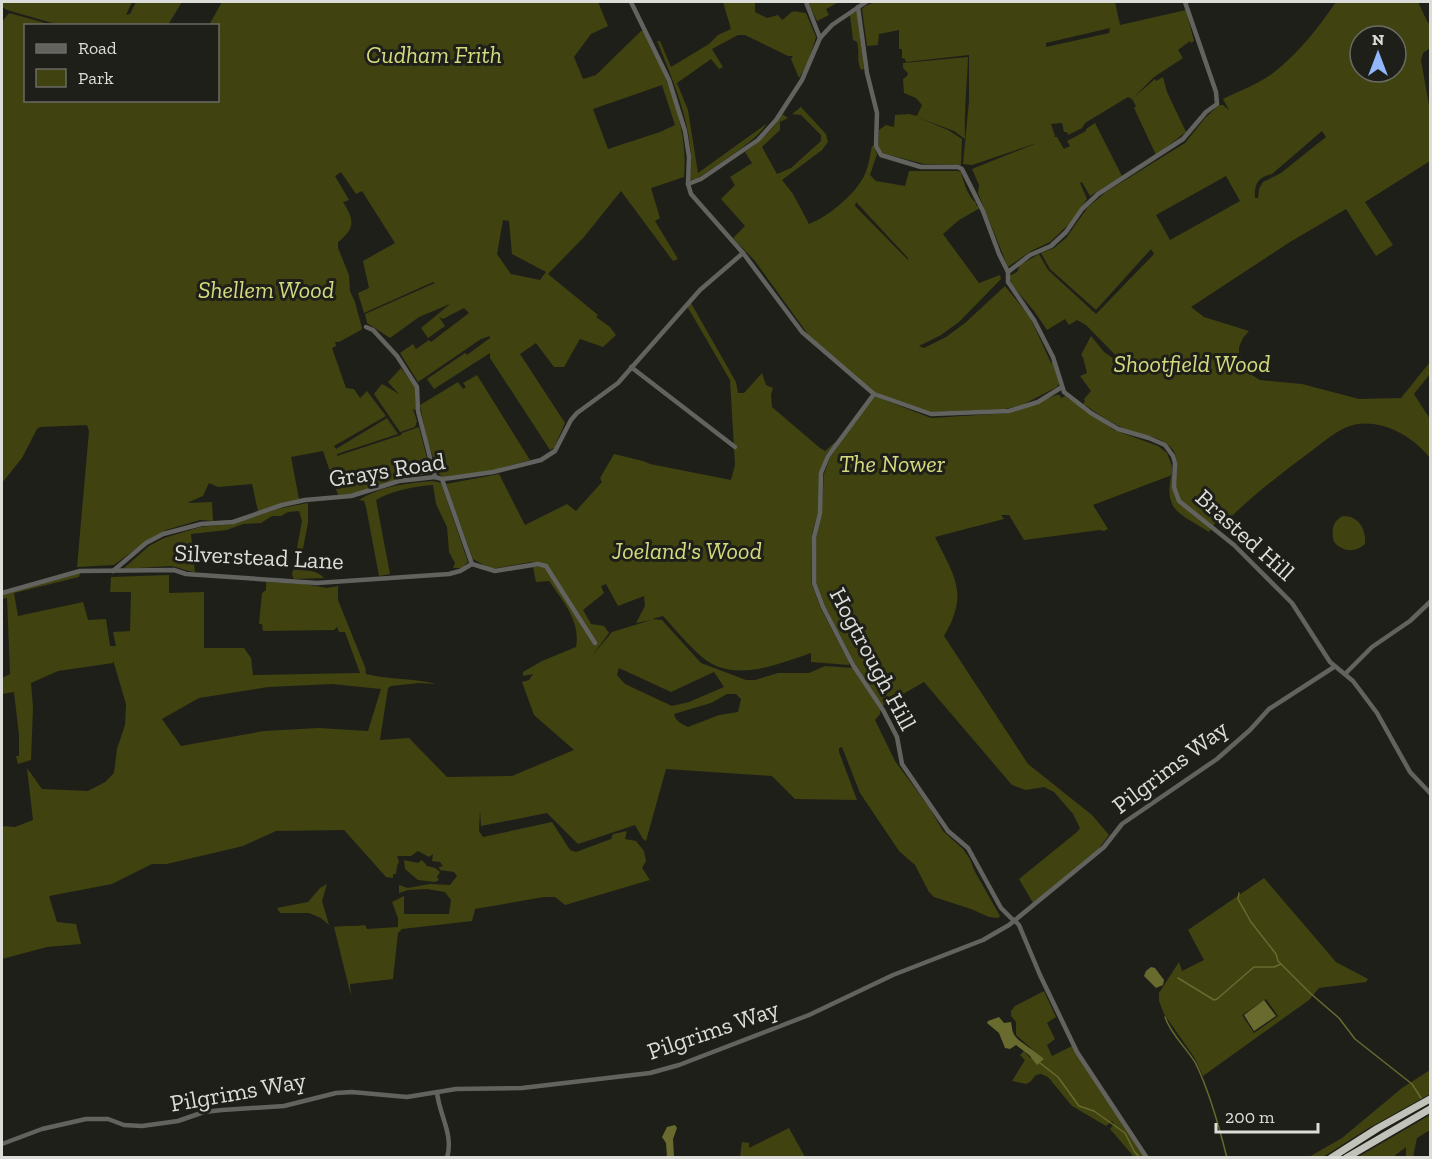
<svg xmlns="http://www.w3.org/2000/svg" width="1432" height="1159" font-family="'Zilla Slab',serif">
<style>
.green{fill:#404210;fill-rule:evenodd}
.water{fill:#686b2d}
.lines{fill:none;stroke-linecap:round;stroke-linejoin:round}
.stream{stroke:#686b2d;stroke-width:1.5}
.minor{stroke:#62625f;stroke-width:4.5}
.highway{stroke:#c1c2ba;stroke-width:7}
.labels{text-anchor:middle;stroke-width:6;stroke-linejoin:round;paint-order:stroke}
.park-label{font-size:24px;font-style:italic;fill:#d4da7e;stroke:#1f1f1a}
.street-label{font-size:24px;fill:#dcdcd9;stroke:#1f1f1a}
</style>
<rect width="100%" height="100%" fill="#1f1f1a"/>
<!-- green -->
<g class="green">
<path d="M2 2H132L126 15 130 14 136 2H182L168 25 26 26V100H218V26L209 25 222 2H598L608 26 591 34 574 57 583 79 596 75 641 31H645C666 77 689 125 684 177L651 188 660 218 655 221 678 259 673 261 621 191 584 237 548 274 598 315 596 317 610 327 616 335 603 347 580 339 564 367H554L536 343 520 354 565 423 554 448 550 450 490 358V353L434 389 427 379 465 353 467 355 490 338V336L481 339 418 382 400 353 413 344 416 349 429 340 431 342 469 313 464 308 443 319 439 317 445 326 428 338 421 328 450 304 419 317 390 338 367 323 365 314 435 283 433 282 364 313 358 293 369 288 363 261 395 243 362 191 356 194 341 172 335 176 349 200 343 202C354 219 356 228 338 242V248L349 275 350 291 355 302 362 328 361 330 339 342H335L336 346 332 348 346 388 354 389 360 398 367 391 386 416 334 446 336 449 387 418 398 434 337 454V456L401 435 402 433 419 427 431 474 414 476 409 461 413 477C388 481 363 495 338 495L323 451 291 457 299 499 258 511 252 484 218 487 209 483 203 496 187 503 212 502 213 521 200 520 166 530 145 542 114 565 77 567 89 431 87 425 40 427 37 429 22 458 2 483V22L9 13 45 23 56 24 7 10 2 7ZM662 85 675 125 660 132 608 149 593 109ZM503 220 509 221 512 254 546 272 540 280 511 274 497 254Z"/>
<path d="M723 2H755V12L767 18 778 15 782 20C795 11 787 10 806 13L816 37 808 63 799 78 791 59 793 56H788L745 35H738L712 49 723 67 719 69 711 59 677 83 688 110 698 173 766 124C760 139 712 168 697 179L690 180C690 172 692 164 691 157 690 120 671 75 657 41H660L671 67 709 44 718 35 731 29Z"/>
<polygon points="808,2 839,2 826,9 829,15 817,21"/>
<path d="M875 2H1115L1120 25 1186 10 1194 41 1191 43 1190 41 1178 50 1183 58 1154 77 1133 98 1155 79 1156 81 1163 77 1167 92 1186 132 1156 155 1134 108 1136 106 1132 99 1128 97 1085 123 1082 128 1068 135 1067 132H1064L1062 123 1051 124 1055 136 1054 137H1057L1064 149 1070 146 1067 141 1086 131V129L1095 123 1122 176 1090 196 1082 182 1080 183 1087 199 1069 224 1050 242 1031 251 1008 267 978 193 979 185 972 169 1037 143 972 165 963 164 969 101V55L906 62 905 59 902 58V49H899V30L879 34 878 45 867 46 862 9 865 6ZM1110 28 1109 33 1046 47V43Z"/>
<path d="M1336 2H1418L1428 23H1430V48L1423 53 1421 60 1430 111V161L1365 202 1393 245 1376 256 1346 209 1290 242 1191 307 1204 317 1249 331 1243 338 1239 347V355L1250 374 1260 380 1302 384 1359 399 1401 398 1430 362V374L1414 394 1430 419V458C1413 436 1381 418 1353 425 1338 429 1326 440 1314 449 1282 473 1251 496 1224 524L1219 519 1213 526C1204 518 1183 506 1178 496 1171 481 1182 464 1173 450 1161 434 1139 436 1123 428 1109 422 1096 412 1083 404L1085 401 1084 399 1091 391 1080 376 1087 373 1083 357 1081 355 1091 336 1104 352 1130 370 1086 325 1077 320 1069 325 1065 319 1047 330 1034 311 1012 285 1009 276 1017 272 1020 265 1039 254 1048 270 1096 314 1154 254 1151 249 1096 310 1050 269 1041 253 1054 248 1066 238 1088 207 1106 192 1185 143 1205 118 1219 105H1223L1229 110 1223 99C1239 91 1259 84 1273 73 1298 54 1318 28 1336 2ZM1360 36H1396V72H1360ZM1322 131 1326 137 1281 173 1263 182 1259 189 1258 198H1255C1254 184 1258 177 1272 174ZM1226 176 1240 201 1170 240 1156 215Z"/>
<path d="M857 11 864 69 861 70C856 61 860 52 857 42L853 40 850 15Z"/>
<path d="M968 57C967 85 964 111 965 139L954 131 917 117 948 130 962 139 961 165 924 164 882 153 878 147 879 130 886 125 894 127 895 115 909 114 917 116 922 105 916 98 904 93 903 79 907 76 908 73 903 68V63Z"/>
<path d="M801 107 826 134 828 142 822 150 782 180 793 194 809 224C829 216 856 194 865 174 869 165 870 155 872 146H874L877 154 870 175 876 181 905 186 909 171H958L961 172C964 183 967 195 976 203V205L980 208 959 220 943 234 979 283 1000 275 1001 279 959 322 941 335 919 346 924 348 946 337 965 323 1005 286 1030 317 1051 363 1053 362 1059 384 1057 387 1022 405 1005 409 982 410 931 412 877 394 810 337 755 261 733 238 745 226 721 199 735 185 730 177 752 163 745 152C759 142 774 130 782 114L788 118 780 122V130L762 147 777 174 791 168 821 141V135L801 115 792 114ZM856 202 908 258V260L855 206Z"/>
<path d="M691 303 736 382 738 393H744L762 373 766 385 773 388 771 395 772 407 820 448 825 451 840 438 826 454 820 472 818 512 812 534 811 582 821 609 849 662V665L811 662V653C778 664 733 684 702 657 688 645 676 630 663 616L652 619 662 620 701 663 746 680H755L778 673H809L825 666 853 668 881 708 880 714 875 720 895 761 929 807 943 831 963 849 970 859 974 870 1000 916 998 918 989 917 971 909 934 897 929 892 915 865 899 851 860 793 842 747 839 748V752L857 800 795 799 772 776 666 769 646 841 643 839 635 825 578 844 547 813 481 826 480 810 479 831 483 837 552 822 570 850 576 852 611 839 613 834 627 831 625 839 636 841 644 851 646 861 642 868 650 880 565 905 555 897H544L475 909 472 921 402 929 398 933 393 979 350 984 351 996 334 927C345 925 354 927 365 925L367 929 398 927V918L392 902 404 896V914H449L451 900 445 892 427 889 408 890 399 893V885L408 888 430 884 450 885 457 876 454 872 440 870 439 867 443 866 440 862 432 861 433 854 429 857 418 851 411 856H397L399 862 397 866 396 874H393V878L386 877 344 830 276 831 243 846 167 864H152L112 884 49 896 57 922 76 924 81 944 47 947 2 959V826L15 827 33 820 27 768 42 789 88 791 105 782 114 773 117 749 125 725 126 704 113 660V663L58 671 31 683 33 708 31 760 18 764 16 756H19V735L14 692 2 694V678L10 674 7 598 2 599V595L80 573 79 577 14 593 18 616 83 602 88 620 106 619 110 646H116L113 632 130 631 131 592H110L111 577 169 575V593L204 592V648H244L251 658 253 675 360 673 345 632H339L337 627 334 630 263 631 262 624H259L262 593 266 590V582L304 584 327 588 338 586V600L365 667 366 674C391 680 413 678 436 684L419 683 391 686 388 688 380 740 409 738 447 777 512 776 574 750 534 715 522 682 529 680 533 674 523 676V672L542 661 576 647C581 622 563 601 549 581L536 582 533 567H545L570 600 547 565 531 562 491 569 473 559 446 484 499 474 527 529 525 525 567 504 576 511 602 482 600 478 614 454 643 461 650 464 731 480 735 465 730 380 687 306ZM606 584 618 606 644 596 645 606 636 623 651 620 612 632 592 656 609 633 604 626 591 624 583 610 604 593 601 586ZM619 668 671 692 714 672 724 687 689 702 672 706 625 684 617 675ZM332 684 381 689 368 731 319 728 264 731 181 746 162 719 199 698 268 687ZM727 694H736L741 699 738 712 719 715 688 727C682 724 675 721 674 714L711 703Z"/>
<polygon points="401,368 415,387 416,410 413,409 417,421 415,427 400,432 374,394 382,384 399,394 388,382"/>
<polygon points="477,375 530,460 490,471 443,477 439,474 427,440 420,405 458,382 463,389 466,387 463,383"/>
<path d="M1056 395H1060L1061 398 1065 396 1114 430 1158 446 1167 453 1172 466V475L1093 505 1108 529 1104 531 1100 530 1024 540 1009 515H1001L1004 519 935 537C955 578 969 593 944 636L1028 764 1092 815 1109 835 1097 851 1033 903 1019 879 1077 832 1080 828 1073 814 1054 792 1044 787 1026 790 1012 785 924 682 882 706 855 664 825 606 816 583V538L822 503 824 474 830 457 874 396 931 418 1010 413Z"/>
<path d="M1171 476H1174L1173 488 1176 499 1211 529 1209 532C1182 514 1164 513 1171 476Z"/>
<path d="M433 481 441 483 468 562 462 568H453L455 563 449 552 447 527 436 504 433 485C416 486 391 491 376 500L390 574 379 576 366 507 364 501 359 500C381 486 408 483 433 481Z"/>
<path d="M308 503V523L299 569C308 571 317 570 324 578L294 579 292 575 302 521 299 511 288 512 281 516H272L261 523 243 524 227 530 191 534 195 572C185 571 179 567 170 566L123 569 149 546 164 538 200 527 233 524 277 509Z"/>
<path d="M1343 516C1359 516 1366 529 1365 544 1355 553 1343 552 1334 542 1331 531 1332 521 1343 516Z"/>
<polygon points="404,860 418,863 422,860 427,866 435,868 440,872 437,877 439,880 435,882 418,880 405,869"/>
<path d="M1264 878 1336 962 1368 979 1366 982 1319 988 1309 1000 1203 1076 1194 1057 1164 1014 1159 1001V993L1179 962 1182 971 1204 960 1188 930ZM1266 999 1278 1016 1254 1033 1242 1015Z"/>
<polygon points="327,884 322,901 329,925 321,918 309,913 280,913 277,908 308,902 320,888"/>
<polygon points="1044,991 1056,1017 1047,1023 1055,1039 1047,1045 1052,1056 1072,1046 1145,1157 1134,1157 1110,1129 1114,1124 1112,1121 1106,1126 1072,1106 1048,1077 1041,1074 1036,1075 1030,1082 1026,1084 1012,1081 1025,1060 1020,1055 1024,1051 1030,1058 1040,1056 1016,1035 1016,1022 1011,1016 1011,1011 1015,1006"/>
<polygon points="1430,1070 1430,1094 1367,1129 1323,1157 1309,1157 1342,1138 1402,1088"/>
<polygon points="1430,1115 1430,1130 1417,1138 1413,1157 1406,1157 1406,1147 1393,1157 1358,1157"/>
<polygon points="789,1128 805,1157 740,1157 742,1142 749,1143 749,1148"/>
</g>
<!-- water -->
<g class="water">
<polygon points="1151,967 1155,968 1164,980 1163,985 1156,988 1144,976 1146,971"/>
<polygon points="1264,1000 1276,1016 1254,1031 1244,1015"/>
<path d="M999 1017 1004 1023 1011 1022C1012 1027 1012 1032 1015 1036 1019 1042 1037 1052 1044 1059L1037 1065 1029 1055 1016 1045 1010 1049 1005 1048 999 1033 987 1023 988 1021Z"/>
<polygon points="675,1125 677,1128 673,1139 674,1157 667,1157 666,1143 662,1137 667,1127"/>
</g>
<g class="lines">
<!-- stream -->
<g class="stream">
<polyline points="1239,893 1238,899 1251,922 1276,954 1278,961 1310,993 1339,1018 1355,1039 1412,1084 1421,1098"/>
<polyline points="1178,978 1214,1000 1217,999 1254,967 1274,967 1281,964"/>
<path d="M1165 1017C1171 1035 1187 1048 1196 1064 1210 1093 1219 1126 1227 1158"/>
<polyline points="1040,1063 1058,1077 1079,1106 1094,1111 1125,1133 1134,1151 1140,1158"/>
</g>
<!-- minor -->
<g class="minor">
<polyline points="631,2 669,80 685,131 689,157 688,184 691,194 743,253 802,332 874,394 931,414 1009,411 1038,402 1062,387"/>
<polyline points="806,2 820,38"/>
<polyline points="858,7 867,73 877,113 876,146 881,155 921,167 958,167 962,169 983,211 999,254 1008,272 1008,282 1034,320 1053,357 1064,392 1091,413 1118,429 1149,438 1165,445 1173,456 1175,463 1174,487 1179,501 1234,545 1292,603 1330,662 1353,681 1377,713 1410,772 1430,793"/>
<polyline points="688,184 701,179 758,140 776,120 802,80 820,38 832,25 866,2"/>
<polyline points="1008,272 1030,255 1051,246 1066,232 1082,209 1098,194 1183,139 1206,112 1217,104 1216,92 1185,2"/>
<polyline points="366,327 373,330 397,356 417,387 418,411 435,477"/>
<polyline points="631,367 735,447"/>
<polyline points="874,394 828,456 821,473 820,513 814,537 814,583 823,607 853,665 883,710 897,737 902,764 948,831 968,848 1001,908 1014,921"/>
<polyline points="442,479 472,564"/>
<polyline points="472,564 495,571 538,564 546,566 595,643"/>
<polyline points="113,571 146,543 163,534 201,524 233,522 282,505 305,500 351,496 399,481 435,477 442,479 451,478 493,472 541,460 555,451 571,420 577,413 618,383 700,290 743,253"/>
<polyline points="2,593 80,571 174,570 186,574 317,583 449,574 460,571 472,564"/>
<polyline points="1345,674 1372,647 1410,621 1430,602"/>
<polyline points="1014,920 1019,925 1040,975 1077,1052 1147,1158"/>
<path d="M437 1092C439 1115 454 1134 447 1158"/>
<polyline points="2,1144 42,1129 86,1119 108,1119 124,1125 142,1126 178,1121 204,1112 222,1110 284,1106 336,1093 352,1092 407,1097 456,1089 522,1088 650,1073 679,1065 809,1015 893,975 983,940 1009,925 1092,857 1104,847 1122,824 1217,759 1250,730 1269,709 1334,667"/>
</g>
<!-- highway -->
<g class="highway">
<polyline points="1331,1158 1378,1128 1430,1099"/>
<polyline points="1346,1158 1430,1109"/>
</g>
</g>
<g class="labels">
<!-- park labels -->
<g class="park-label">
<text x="434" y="63">Cudham Frith</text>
<text x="266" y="298">Shellem Wood</text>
<text x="1192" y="372">Shootfield Wood</text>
<text x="892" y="472">The Nower</text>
<text x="687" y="559">Joeland's Wood</text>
</g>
<!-- street labels -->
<g class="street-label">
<text transform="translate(387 470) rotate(-9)" y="8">Grays Road</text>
<text transform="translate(1245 535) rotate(42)" y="8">Brasted Hill</text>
<text transform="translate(259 557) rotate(3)" y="8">Silverstead Lane</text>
<text transform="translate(873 659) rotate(62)" y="8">Hogtrough Hill</text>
<text transform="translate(1170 767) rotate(-37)" y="8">Pilgrims Way</text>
<text transform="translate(713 1030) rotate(-19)" y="8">Pilgrims Way</text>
<text transform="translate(238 1092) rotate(-10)" y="8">Pilgrims Way</text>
</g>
</g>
<!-- border -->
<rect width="1432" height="1159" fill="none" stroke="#dcdcd9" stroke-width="6"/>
<!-- legend -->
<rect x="24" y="24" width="195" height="78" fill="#1f1f1a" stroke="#6b6b66" stroke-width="1.5"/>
<rect x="36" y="44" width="30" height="9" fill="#62625f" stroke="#6b6b66" stroke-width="1.5"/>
<text x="78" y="54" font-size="18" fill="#dcdcd9">Road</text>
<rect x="36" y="69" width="30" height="18" fill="#404210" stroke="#6b6b66" stroke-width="1.5"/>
<text x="78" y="84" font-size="18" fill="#dcdcd9">Park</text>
<!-- north arrow -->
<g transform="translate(1378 54)"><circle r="28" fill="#1f1f1a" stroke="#6b6b66" stroke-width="1.5"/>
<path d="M0-4.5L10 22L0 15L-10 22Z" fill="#91b8fd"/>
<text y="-9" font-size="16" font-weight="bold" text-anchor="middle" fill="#dcdcd9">N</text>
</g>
<!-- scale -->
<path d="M1216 1123v9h102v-9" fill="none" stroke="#dcdcd9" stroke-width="3"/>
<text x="1225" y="1123" font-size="18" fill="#dcdcd9" stroke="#1f1f1a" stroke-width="4.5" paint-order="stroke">200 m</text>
</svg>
